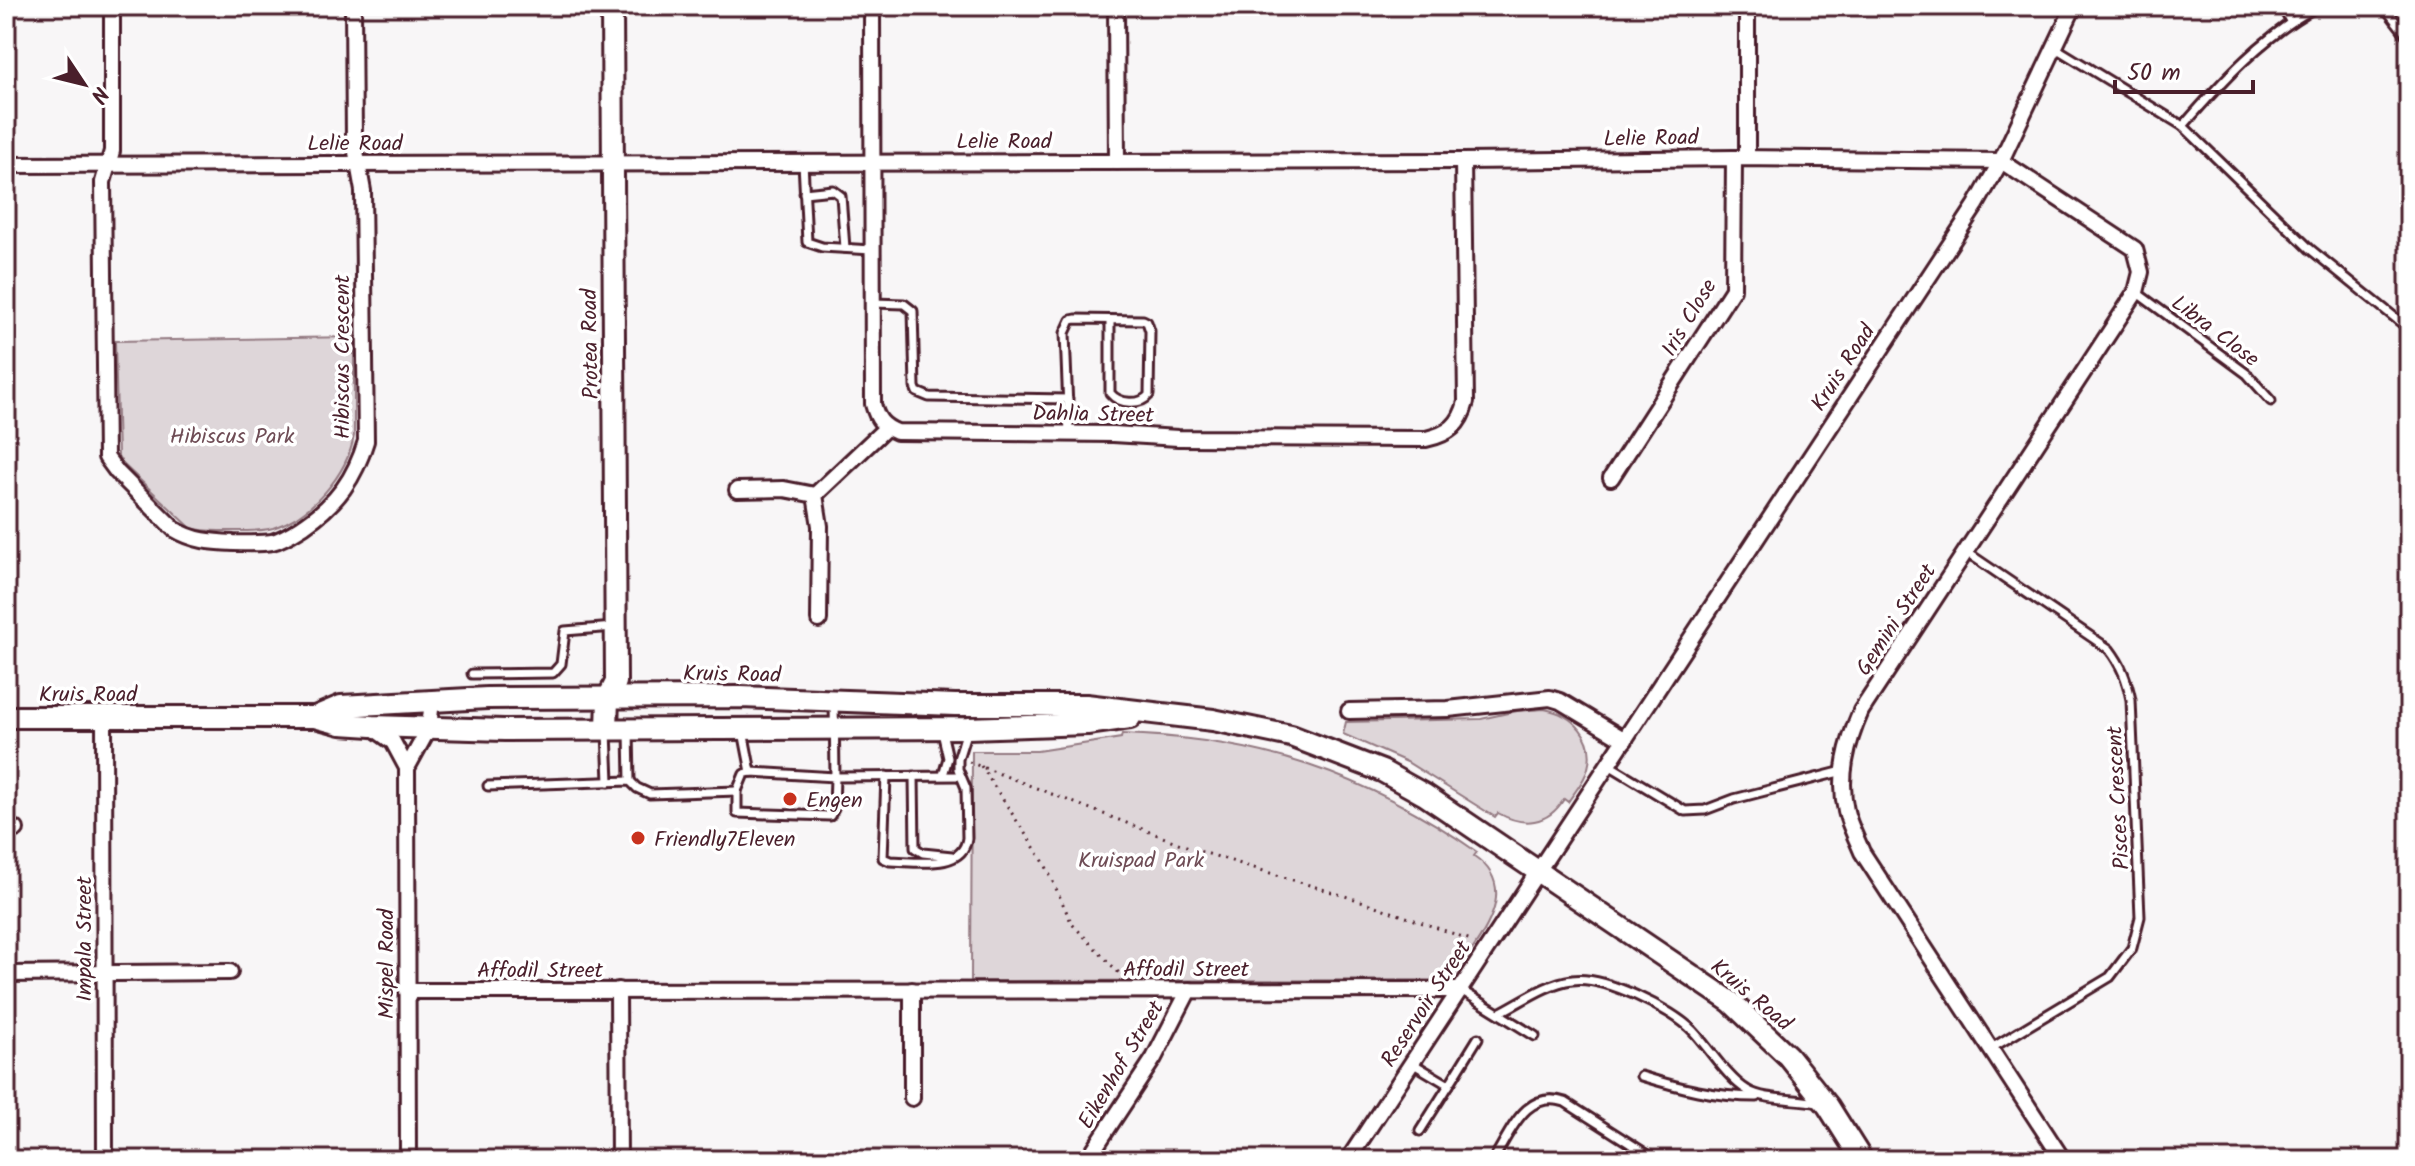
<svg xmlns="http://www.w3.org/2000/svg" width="2415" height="1166" font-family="Kalam,sans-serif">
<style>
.green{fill:#ded6d9;stroke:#947a82;stroke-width:2}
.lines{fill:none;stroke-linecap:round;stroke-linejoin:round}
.lane-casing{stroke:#4a1f2b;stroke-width:13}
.street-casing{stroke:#4a1f2b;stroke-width:20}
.secondary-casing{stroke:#4a1f2b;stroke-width:26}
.path{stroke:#4a1f2b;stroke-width:3;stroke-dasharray:2 6;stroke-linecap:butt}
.lane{stroke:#fff;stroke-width:7}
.street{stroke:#fff;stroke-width:14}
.secondary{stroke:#fff;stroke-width:20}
.poi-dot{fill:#c8321e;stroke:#fff;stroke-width:3}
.labels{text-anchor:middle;stroke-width:7;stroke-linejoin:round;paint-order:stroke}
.street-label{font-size:22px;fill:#4a1f2b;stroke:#fff}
.park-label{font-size:22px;fill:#6f4d56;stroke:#fff}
.poi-label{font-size:22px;fill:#4a1f2b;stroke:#fff;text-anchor:start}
</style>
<rect width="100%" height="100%" fill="#f8f6f7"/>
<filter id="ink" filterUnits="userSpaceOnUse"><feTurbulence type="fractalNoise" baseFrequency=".0125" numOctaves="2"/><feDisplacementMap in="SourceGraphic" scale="16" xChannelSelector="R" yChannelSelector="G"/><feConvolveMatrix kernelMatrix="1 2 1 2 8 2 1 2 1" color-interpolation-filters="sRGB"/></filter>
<g filter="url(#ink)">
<!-- green -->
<g class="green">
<path d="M354 337V436C347 475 311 516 273 528 259 532 243 531 229 531 216 531 204 532 191 528L123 464 118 456 115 341Z"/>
<path d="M1544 709C1573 714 1596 738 1588 768 1585 781 1575 791 1568 802L1564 799C1548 825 1523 827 1498 813L1495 817 1407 762 1343 734 1346 722 1481 719 1517 711Z"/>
<path d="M1122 734C1257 738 1367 774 1477 852L1474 856C1514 883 1492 922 1470 953 1463 964 1458 975 1445 980L971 981 972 751H1037L1121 738Z"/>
</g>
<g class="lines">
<defs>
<g id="lane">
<polyline points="2282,6 2290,21"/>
<polyline points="2380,6 2387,10 2409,38"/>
<polyline points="2054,47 2183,126 2310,249 2409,329"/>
<path d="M2183 126C2223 80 2263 36 2318 6"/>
<polyline points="803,162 807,242 822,247 872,250"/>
<polyline points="804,193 833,190 841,196 845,248"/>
<polyline points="2136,292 2247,374 2271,401"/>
<polyline points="873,303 904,304 913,311 915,387 917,392 929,397 1068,399"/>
<path d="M1069 434 1065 333 1071 320 1076 319 1143 320 1147 322 1150 331 1149 395C1140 406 1119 404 1110 393V320"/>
<path d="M1965 551 2109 649C2122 666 2127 680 2131 700L2140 917 2132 948 2110 977 1990 1049"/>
<polyline points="472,674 553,673 561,664 565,631 614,627"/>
<polyline points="834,701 835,777 751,772 744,774 737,791 737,813 830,816 834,809 835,777 960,776"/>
<polyline points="629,731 630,781"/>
<polyline points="743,731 751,772"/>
<polyline points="607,732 609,782"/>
<polyline points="942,732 948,758 943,775"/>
<polyline points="1609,765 1685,811 1705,810 1734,799 1843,771"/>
<path d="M886 776 883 858 890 861C915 861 963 871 967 838L966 788 958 769V759L967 730"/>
<polyline points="914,776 915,848 923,853 952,856"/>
<polyline points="488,786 630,781 637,788 650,794 737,791"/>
<polyline points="1461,990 1535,1036"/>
<path d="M1499 1013C1521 1002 1547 983 1572 980 1603 975 1672 1009 1693 1031 1709 1048 1728 1079 1747 1090 1765 1101 1796 1098 1818 1103"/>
<polyline points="1412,1063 1449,1085 1478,1038"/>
<path d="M1641 1076C1680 1088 1715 1097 1757 1097"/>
<polyline points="1420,1131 1449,1085"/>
<path d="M1493 1160C1511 1132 1525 1089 1565 1102L1656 1160"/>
<polyline points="1627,1160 1635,1147"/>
</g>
<g id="street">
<path d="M112 6V151L103 182 106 457 117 472 174 529C194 541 211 542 234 543 247 543 259 544 272 542 284 539 294 532 305 525 337 503 355 478 366 441L363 191 354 141 353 6"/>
<path d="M872 6 873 404C877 419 882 426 897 432L1113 434 1178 438 1426 439C1449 434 1460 425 1466 402L1463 161"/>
<polyline points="1116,6 1117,162"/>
<polyline points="1747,158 1747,6"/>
<path d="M2001 161 2135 249 2141 272 2136 292 1861 711C1847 743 1838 776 1846 811 1849 825 1857 839 1862 852L2063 1160"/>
<polyline points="6,165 1463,161 1734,158 2001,161"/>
<polyline points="1611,478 1733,289 1734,158"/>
<polyline points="737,490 784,489 815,495"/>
<polyline points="815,495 820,526 819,620"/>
<polyline points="815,495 886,428"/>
<polyline points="1349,711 1448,709 1550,698 1560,701 1625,740"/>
<polyline points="104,717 105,1160"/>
<polyline points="372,727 393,742 407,768"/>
<polyline points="6,829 16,829"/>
<polyline points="6,974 230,972"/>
<polyline points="618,990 619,1160"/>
<polyline points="912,990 912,1098"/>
<polyline points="407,991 1461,990"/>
<polyline points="408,1160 407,768 429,728 432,700"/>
<polyline points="1087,1160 1154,1058 1189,990"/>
<polyline points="1348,1160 1976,205 2001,161 2074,6"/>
</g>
<g id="secondary">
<polyline points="6,717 315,717 341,724 372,726 504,730 968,728 1087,724 1130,718"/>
<polyline points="315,717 341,706 487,698 741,697 955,705 1086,705 1213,720 1291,736 1382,771 1425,795 1731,1002 1788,1056 1828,1106 1862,1160"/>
<polyline points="607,729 608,698 616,682 612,6"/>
</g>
</defs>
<!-- lane casing -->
<use href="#lane" class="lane-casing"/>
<!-- street casing -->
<use href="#street" class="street-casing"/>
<!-- secondary casing -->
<use href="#secondary" class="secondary-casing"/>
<!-- path -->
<g class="path">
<polyline points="969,762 1199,851 1361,901 1474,941"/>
<polyline points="981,766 1045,864 1072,924 1120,974"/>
</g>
<!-- lane -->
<use href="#lane" class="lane"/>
<!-- street -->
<use href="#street" class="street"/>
<!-- secondary -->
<use href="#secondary" class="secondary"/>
</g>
</g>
<!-- markers -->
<g class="poi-dot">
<circle cx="790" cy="799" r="8"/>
<circle cx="638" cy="838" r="8"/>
</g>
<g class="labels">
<!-- street labels -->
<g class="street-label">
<text transform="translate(1651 137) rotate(-1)" y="8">Lelie Road</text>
<text x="1004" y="148">Lelie Road</text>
<text x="355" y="150">Lelie Road</text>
<text transform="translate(1688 317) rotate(-59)" y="8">Iris Close</text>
<text transform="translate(2216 330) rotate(37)" y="8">Libra Close</text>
<text transform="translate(589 344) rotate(-91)" y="8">Protea Road</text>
<text transform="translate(341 357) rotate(-90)" y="8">Hibiscus Crescent</text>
<text transform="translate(1842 367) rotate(-57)" y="8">Kruis Road</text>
<text transform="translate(1093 413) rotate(1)" y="8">Dahlia Street</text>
<text transform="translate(1895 619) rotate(-57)" y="8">Gemini Street</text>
<text transform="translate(732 673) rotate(1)" y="8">Kruis Road</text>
<text x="88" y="701">Kruis Road</text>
<text transform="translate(2117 798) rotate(-93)" y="8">Pisces Crescent</text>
<text transform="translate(83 939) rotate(-90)" y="8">Impala Street</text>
<text transform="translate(385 964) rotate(-90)" y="8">Mispel Road</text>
<text x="1186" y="976">Affodil Street</text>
<text x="540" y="977">Affodil Street</text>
<text transform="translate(1752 994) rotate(40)" y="8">Kruis Road</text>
<text transform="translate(1425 1003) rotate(-57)" y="8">Reservoir Street</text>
<text transform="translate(1120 1064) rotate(-59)" y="8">Eikenhof Street</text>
</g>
<!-- park labels -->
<g class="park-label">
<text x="232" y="443">Hibiscus Park</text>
<text x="1141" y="867">Kruispad Park</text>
</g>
<!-- poi labels -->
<g class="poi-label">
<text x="806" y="807">Engen</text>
<text x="654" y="846">Friendly7Eleven</text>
</g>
</g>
<!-- margin -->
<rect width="2415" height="1166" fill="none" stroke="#fff" stroke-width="32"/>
<rect x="16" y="16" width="2383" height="1134" fill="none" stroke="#4a1f2b" stroke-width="3" filter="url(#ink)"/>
<!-- north arrow -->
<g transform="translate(84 84) rotate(125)" stroke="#ffffff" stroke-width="6" paint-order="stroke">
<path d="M0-6L14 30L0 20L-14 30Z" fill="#4a1f2b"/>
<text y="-12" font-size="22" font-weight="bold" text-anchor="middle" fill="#4a1f2b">N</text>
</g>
<!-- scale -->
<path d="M2115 80v12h138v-12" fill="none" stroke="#4a1f2b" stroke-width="4"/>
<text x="2127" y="80" font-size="24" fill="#4a1f2b" stroke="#ffffff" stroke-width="6" paint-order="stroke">50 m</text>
</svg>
